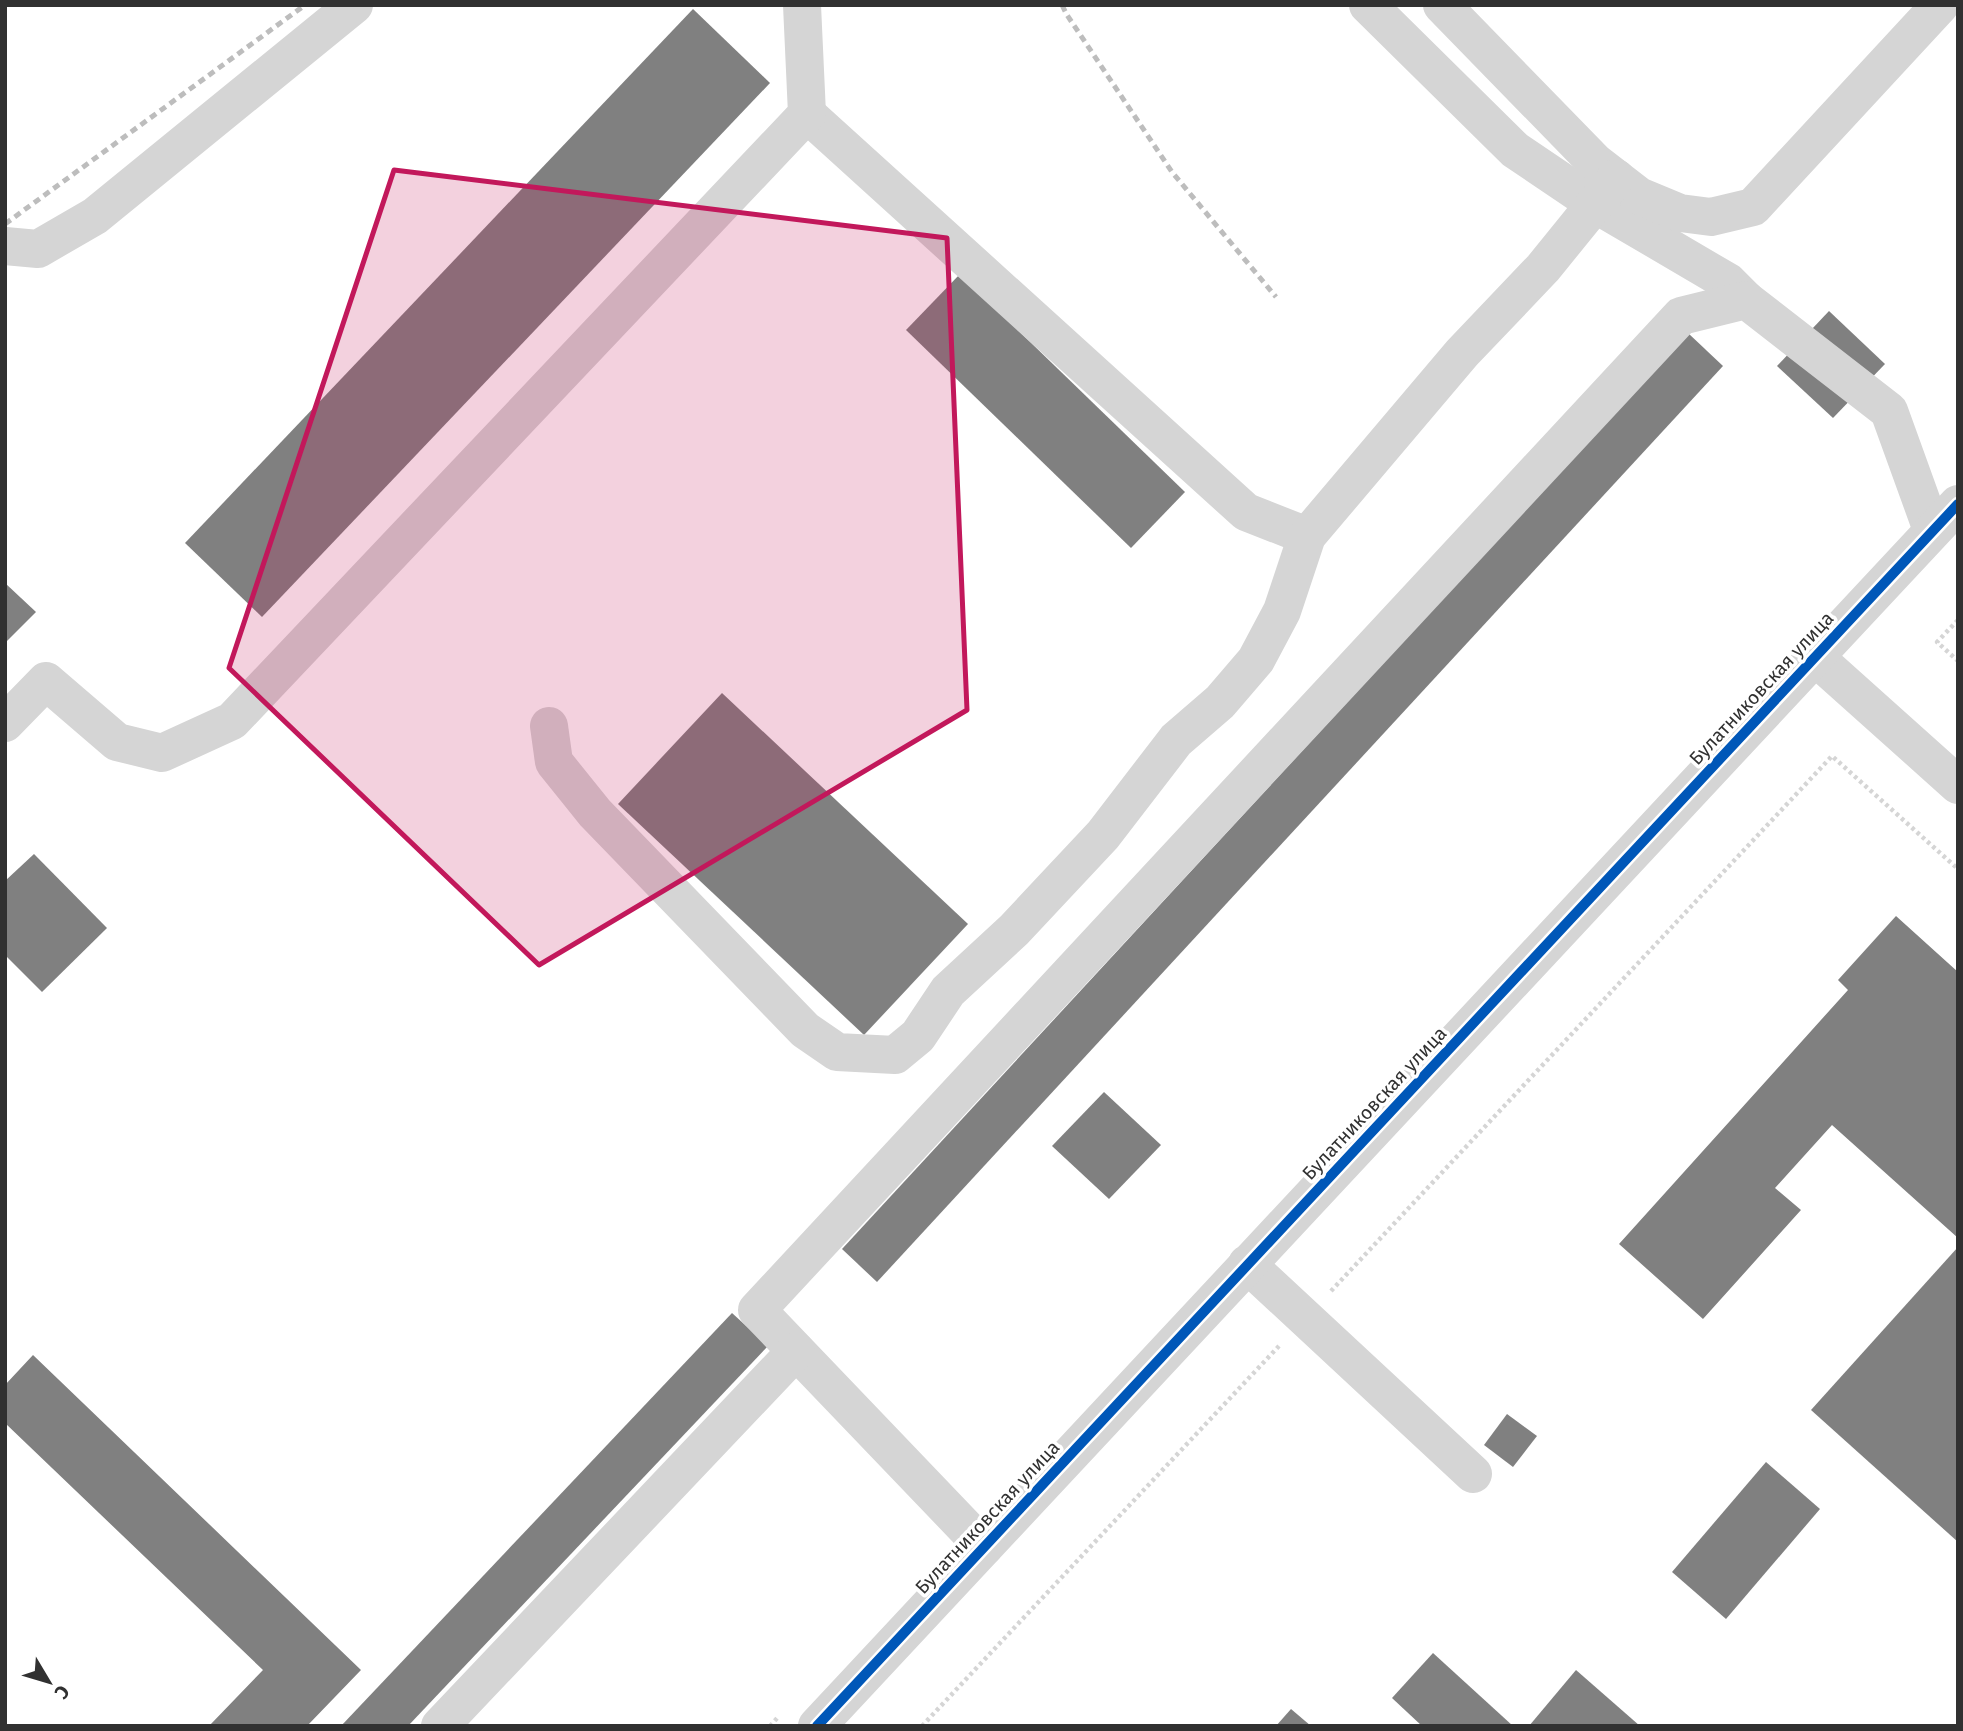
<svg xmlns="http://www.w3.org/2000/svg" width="1963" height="1731" font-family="'Fira Sans',sans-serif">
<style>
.building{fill:#808080}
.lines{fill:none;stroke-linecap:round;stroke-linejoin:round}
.path{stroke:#d5d5d5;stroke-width:4.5;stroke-dasharray:3.5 3.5;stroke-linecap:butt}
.minor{stroke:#d5d5d5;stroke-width:38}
.rail{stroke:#bdbdbd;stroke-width:5;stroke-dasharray:7 5;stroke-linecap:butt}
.cycleway-casing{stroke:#fff;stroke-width:15}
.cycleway{stroke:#0057b8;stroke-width:10}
.marked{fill:#c2185b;fill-opacity:0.2;stroke:#c2185b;stroke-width:5;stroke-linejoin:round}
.labels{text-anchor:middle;stroke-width:7;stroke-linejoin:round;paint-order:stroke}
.street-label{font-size:19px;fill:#313131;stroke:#fff}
</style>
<rect width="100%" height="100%" fill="#fff"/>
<!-- building -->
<g class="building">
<polygon points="693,9 770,83 262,617 185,543"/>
<polygon points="960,274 1185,492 1131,548 906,330"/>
<polygon points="1829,311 1885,364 1833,418 1777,366"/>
<polygon points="1688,333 1723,366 877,1282 842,1249"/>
<polygon points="5,583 36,612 5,643"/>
<polygon points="722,693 968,924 864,1035 618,804"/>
<polygon points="34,854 107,928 42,992 5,955 5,881"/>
<polygon points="1896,916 1958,972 1958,1238 1832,1125 1775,1188 1801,1210 1703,1319 1619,1244 1848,990 1838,980"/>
<polygon points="1104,1092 1161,1145 1109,1199 1052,1146"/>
<polygon points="1958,1247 1958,1542 1811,1410"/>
<polygon points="732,1313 768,1346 408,1726 341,1726"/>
<polygon points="33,1355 361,1670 307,1726 209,1726 263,1670 5,1423 5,1385"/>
<polygon points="1507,1414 1537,1436 1513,1467 1484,1445"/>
<polygon points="1766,1462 1820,1509 1726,1619 1672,1572"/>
<polygon points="1433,1653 1513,1726 1422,1726 1392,1698"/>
<polygon points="1576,1670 1640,1726 1529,1726"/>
<polygon points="1291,1709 1311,1726 1276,1726"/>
</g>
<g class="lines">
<!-- path -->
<g class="path">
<polyline points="1958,620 1937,642 1958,661"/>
<polyline points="1331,1291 1832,756 1958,869"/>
<polyline points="770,1726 779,1716"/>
<polyline points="922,1726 1279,1346"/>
</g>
<!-- minor -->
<g class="minor">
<polyline points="1368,5 1515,150 1595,204 1728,282 1746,300"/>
<polyline points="1442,5 1595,162 1639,196 1680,213 1711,217 1753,207 1940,5"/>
<polyline points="807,114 1246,512 1307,536"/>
<polyline points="5,246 38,249 95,216 354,5"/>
<polyline points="1815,657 1958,785"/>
<polyline points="5,723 46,681 117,742 162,753 232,721 807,114 802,5"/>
<polyline points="549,726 554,762 595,813 805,1030 837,1052 895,1055 918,1036 948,991 1014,930 1103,835 1176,740 1220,702 1256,660 1282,611 1307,536 1462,353 1543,268 1616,178"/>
<polyline points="1247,1264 1473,1474"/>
<polyline points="984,1547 757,1310 1681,316 1746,300 1889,411 1932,530"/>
<polyline points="440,1726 796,1351"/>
<polyline points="817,1726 1958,504"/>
</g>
<!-- rail -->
<g class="rail">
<polyline points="1062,5 1067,15 1172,172 1276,297"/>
<polyline points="5,224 305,5"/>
</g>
<defs>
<polyline id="cycleway" points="817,1726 1958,504"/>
</defs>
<!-- cycleway casing -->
<use href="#cycleway" class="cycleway-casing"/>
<!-- cycleway -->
<use href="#cycleway" class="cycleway"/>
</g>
<!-- marked area -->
<path class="marked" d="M394 170 947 238 967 710 539 965 229 668Z"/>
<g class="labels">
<!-- street labels -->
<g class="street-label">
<text transform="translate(1761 688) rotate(-47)" y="7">Булатниковская улица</text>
<text transform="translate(1374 1103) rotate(-47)" y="7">Булатниковская улица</text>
<text transform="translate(987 1517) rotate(-47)" y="7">Булатниковская улица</text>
</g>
</g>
<!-- border -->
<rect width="1963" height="1731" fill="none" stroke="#313131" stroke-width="14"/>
<!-- north arrow -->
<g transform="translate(49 1682) rotate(128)" stroke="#ffffff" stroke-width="5" paint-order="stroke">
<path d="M0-5L12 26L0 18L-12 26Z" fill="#313131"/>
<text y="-10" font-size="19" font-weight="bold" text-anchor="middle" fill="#313131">С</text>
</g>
</svg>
